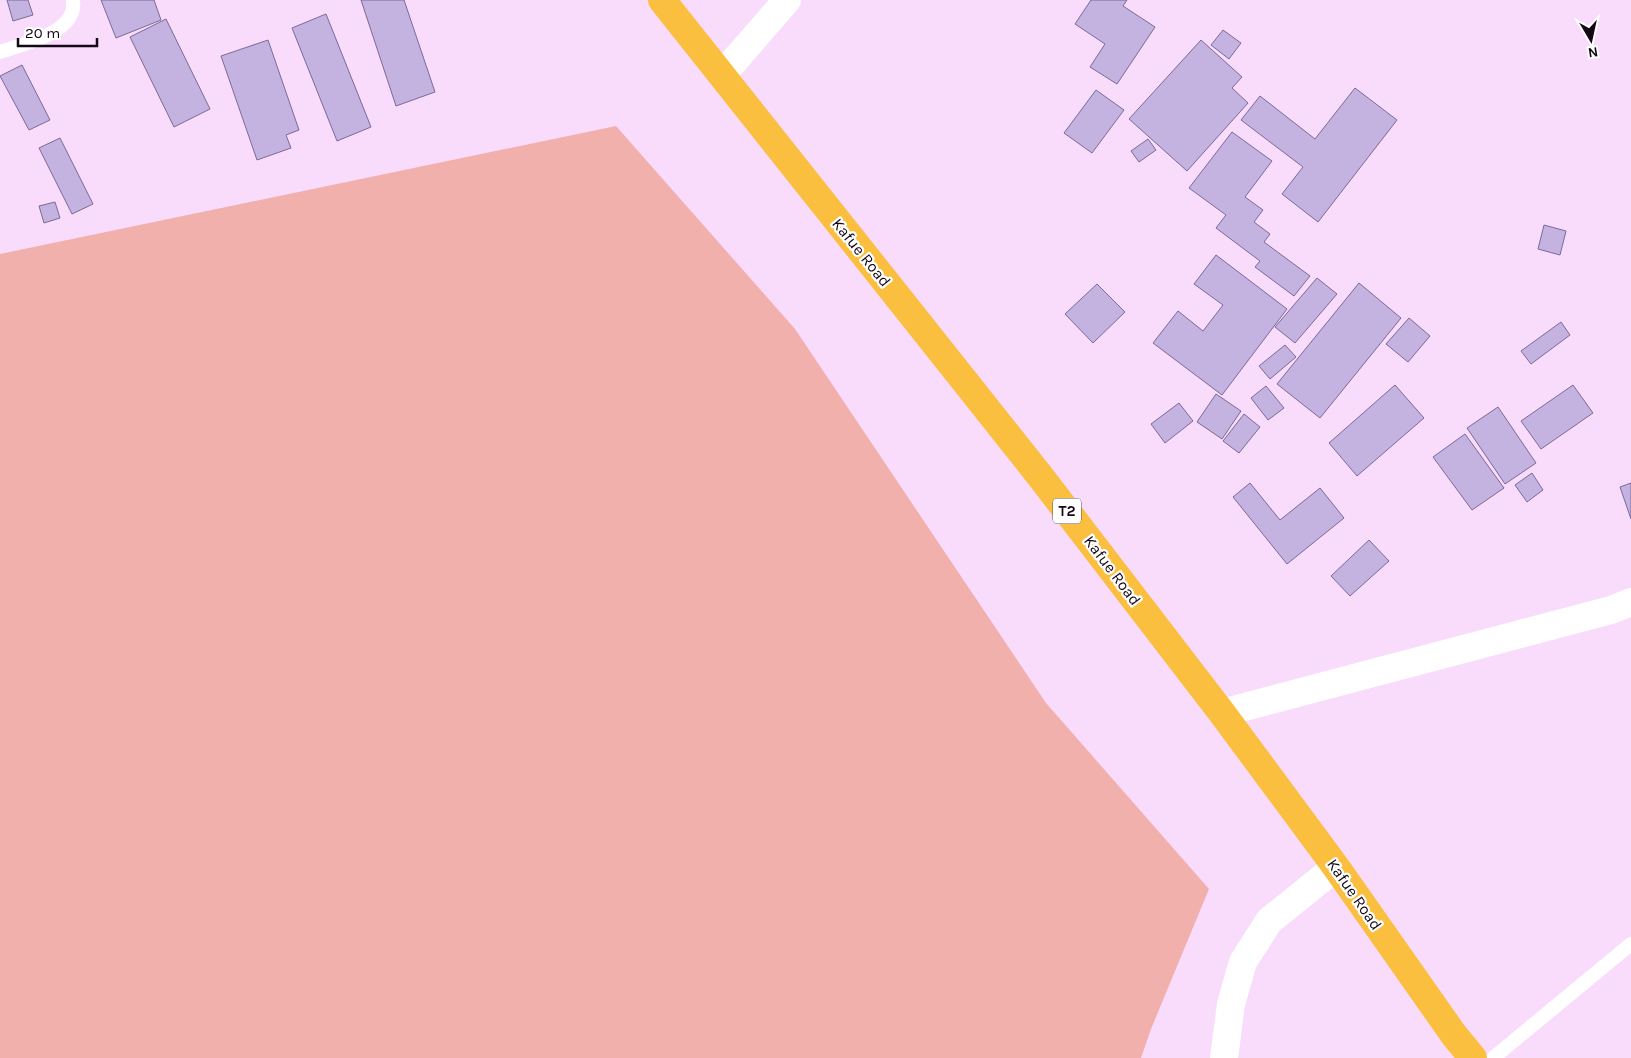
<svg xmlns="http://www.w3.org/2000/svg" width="1631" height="1058" font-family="Karla,sans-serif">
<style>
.green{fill:#f2b0ad}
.building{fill:#c4b2e1;stroke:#7b6a95}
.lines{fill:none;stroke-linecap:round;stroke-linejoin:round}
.lane{stroke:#fff;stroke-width:14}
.street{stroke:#fff;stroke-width:28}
.secondary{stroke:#fff;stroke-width:28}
.highway{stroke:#fbbf3f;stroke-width:28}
.labels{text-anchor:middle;stroke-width:4.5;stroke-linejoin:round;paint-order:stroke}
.shield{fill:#fff;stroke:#5a525b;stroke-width:1}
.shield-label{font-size:15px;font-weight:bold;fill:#140815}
.street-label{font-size:16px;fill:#140815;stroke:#fff}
</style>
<rect width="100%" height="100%" fill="#f9dbfc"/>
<!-- green -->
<polygon class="green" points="616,126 795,329 1046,703 1209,889 1151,1029 1141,1058 0,1058 0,254"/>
<!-- building -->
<g class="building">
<polygon points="7,0 28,0 33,15 13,21"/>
<polygon points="101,0 154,0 161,20 116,38"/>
<polygon points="361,0 404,0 435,92 396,106"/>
<polygon points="1091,0 1127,0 1123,6 1155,27 1117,84 1090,67 1105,44 1075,24"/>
<polygon points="326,14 371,127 337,141 292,28"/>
<polygon points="166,19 210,109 174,127 130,37"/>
<polygon points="1223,30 1241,43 1229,59 1211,45"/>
<polygon points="268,40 299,130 286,135 291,148 257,160 221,56"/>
<polygon points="1201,40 1242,77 1232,88 1248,103 1187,171 1129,119"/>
<polygon points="22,65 50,120 29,130 0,76"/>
<polygon points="1355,88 1397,120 1318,222 1282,194 1303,167 1241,120 1260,96 1315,139"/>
<polygon points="1096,90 1124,110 1092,153 1064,133"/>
<polygon points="1232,132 1272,161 1245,197 1263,210 1254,222 1270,234 1264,242 1310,276 1294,296 1255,267 1260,261 1216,228 1226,215 1189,188"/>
<polygon points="60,138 93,204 72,214 39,148"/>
<polygon points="1148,139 1156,150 1139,162 1131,151"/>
<polygon points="55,202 60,218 44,223 39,206"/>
<polygon points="1544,225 1566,231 1560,255 1538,249"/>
<polygon points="1216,255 1287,309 1222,395 1153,343 1178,311 1203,331 1223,305 1194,284"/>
<polygon points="1317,278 1337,294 1295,343 1275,327"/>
<polygon points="1359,283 1401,318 1320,418 1277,384"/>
<polygon points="1097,284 1125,312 1093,343 1065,314"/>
<polygon points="1409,318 1430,336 1408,362 1386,344"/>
<polygon points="1561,322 1570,335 1531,364 1521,351"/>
<polygon points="1285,345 1296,357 1270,379 1259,366"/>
<polygon points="1395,385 1424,418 1357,476 1329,443"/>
<polygon points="1573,385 1593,413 1541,449 1521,421"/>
<polygon points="1266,386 1284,408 1268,420 1251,398"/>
<polygon points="1216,394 1241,411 1222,439 1197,422"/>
<polygon points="1179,403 1193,421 1165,443 1151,424"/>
<polygon points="1498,407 1536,463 1505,484 1467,428"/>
<polygon points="1244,414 1260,427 1239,453 1223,441"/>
<polygon points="1465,434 1504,488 1472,510 1433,457"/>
<polygon points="1532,473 1543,490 1527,502 1515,485"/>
<polygon points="1250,483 1280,520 1320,488 1344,518 1287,564 1233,497"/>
<polygon points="1631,483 1631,519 1620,487"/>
<polygon points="1369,540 1389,561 1350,596 1331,576"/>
</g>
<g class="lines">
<!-- lane -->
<g class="lane">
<path d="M0 52C23 44 78 33 73 0"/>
<polyline points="1493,1058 1631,944"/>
</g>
<!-- street -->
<g class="street">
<polyline points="722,75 787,0"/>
<polyline points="1222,713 1611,610 1631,602"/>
</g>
<!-- secondary -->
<polyline class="secondary" points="1224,1058 1231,1004 1243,962 1269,921 1336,867"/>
<!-- highway -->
<polyline class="highway" points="662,0 1040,476 1222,713 1336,867 1454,1035 1473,1058"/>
</g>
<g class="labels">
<!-- shield labels -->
<rect class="shield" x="1053" y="498.5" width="28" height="25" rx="4"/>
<g class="shield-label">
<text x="1067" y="516">T2</text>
</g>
<!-- street labels -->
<g class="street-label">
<text transform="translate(862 252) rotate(51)" y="6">Kafue Road</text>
<text transform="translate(1113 570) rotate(53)" y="6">Kafue Road</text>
<text transform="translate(1355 894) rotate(55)" y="6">Kafue Road</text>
</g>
</g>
<!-- north arrow -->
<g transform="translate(1591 40) rotate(171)" stroke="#ffffff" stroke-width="4" paint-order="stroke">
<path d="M0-4L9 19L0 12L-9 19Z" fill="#140815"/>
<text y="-8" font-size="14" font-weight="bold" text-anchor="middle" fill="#140815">N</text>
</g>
<!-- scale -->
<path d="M18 38v8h79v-8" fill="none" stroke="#140815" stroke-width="2.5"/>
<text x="25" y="38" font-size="15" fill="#140815" stroke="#ffffff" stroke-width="4" paint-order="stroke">20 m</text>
</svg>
